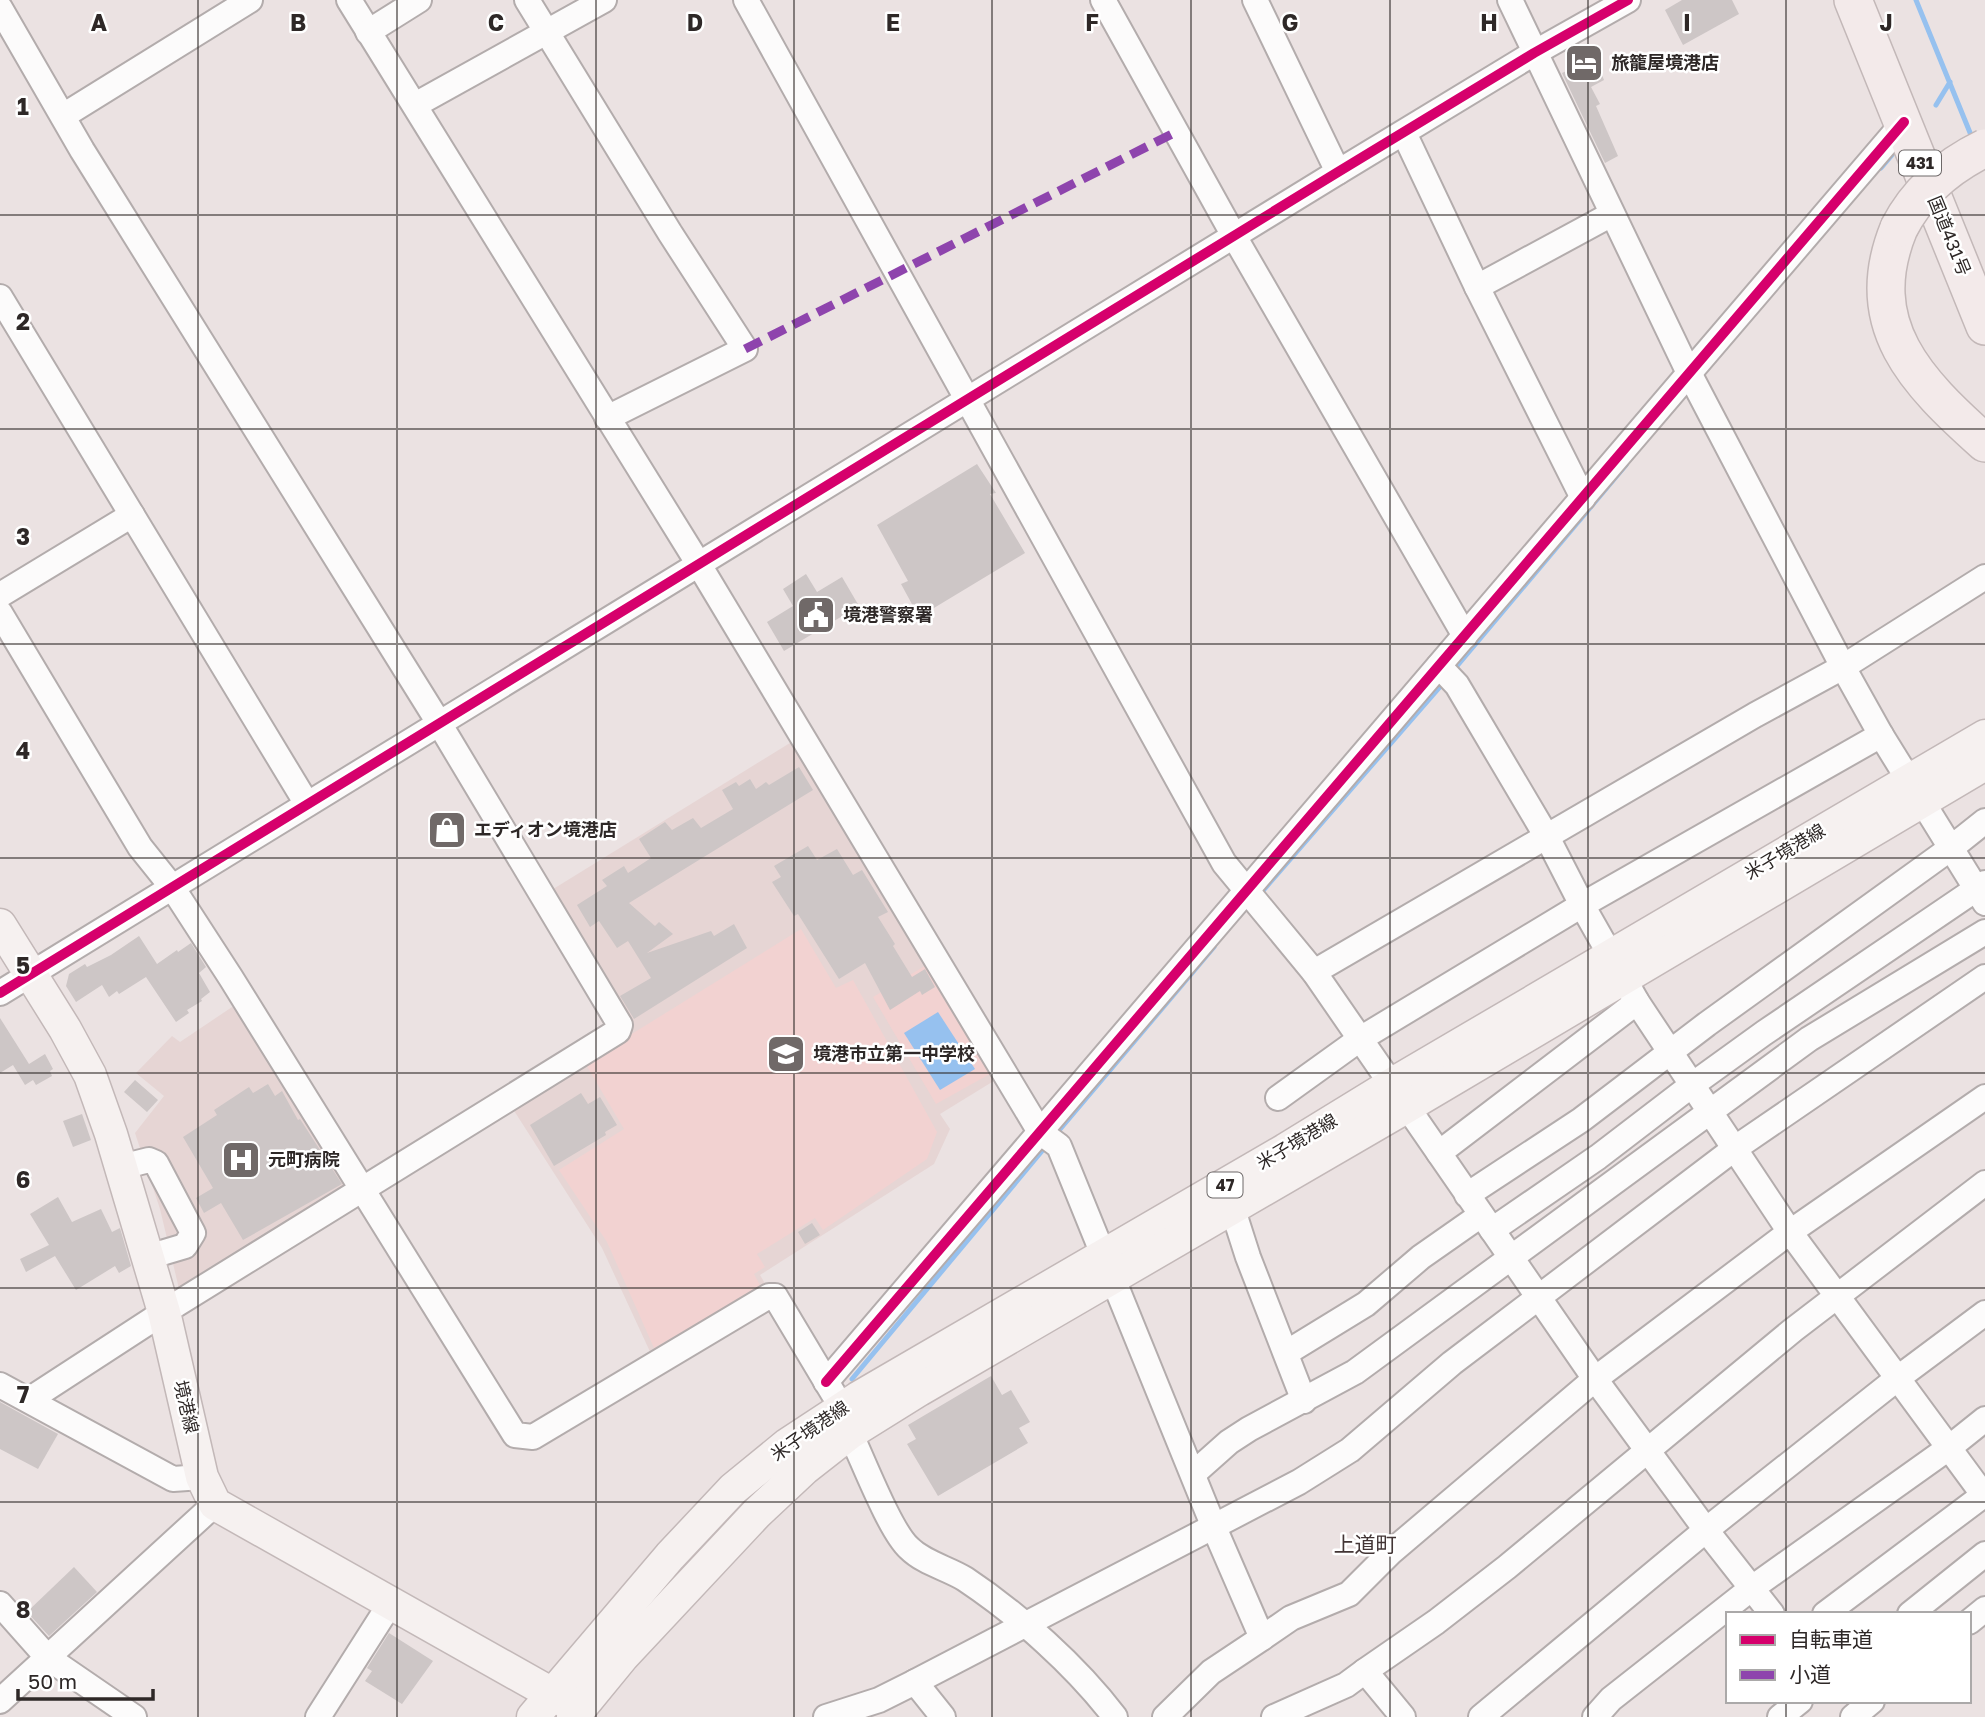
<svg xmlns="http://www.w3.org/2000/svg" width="1985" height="1717" font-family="'Golos Text','Noto Sans JP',sans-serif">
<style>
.built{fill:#e6d5d4}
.green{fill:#f2d2d1}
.water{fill:#96c1ef}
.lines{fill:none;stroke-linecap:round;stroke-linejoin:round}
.stream{stroke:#96c1ef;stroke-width:5}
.building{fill:#cdc6c6}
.minor-casing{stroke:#b3acac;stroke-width:28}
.major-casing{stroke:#c3b8b8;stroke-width:35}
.highway-casing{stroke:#c3b8b8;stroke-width:40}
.minor{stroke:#fcfbfb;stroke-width:24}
.major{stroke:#f6f1f0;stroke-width:32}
.highway{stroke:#f3eaea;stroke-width:37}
.highway-bridge-casing{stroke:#c3b8b8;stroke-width:40;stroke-linecap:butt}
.highway-bridge{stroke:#f3eaea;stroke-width:37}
.quiet{stroke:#8e44ad;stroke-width:9;stroke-dasharray:18 9;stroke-linecap:butt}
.cycleway-casing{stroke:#fff;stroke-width:15}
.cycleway{stroke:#d6006c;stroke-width:10}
.grid{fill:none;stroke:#2e2827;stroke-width:2;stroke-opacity:0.55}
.labels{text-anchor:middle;stroke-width:5;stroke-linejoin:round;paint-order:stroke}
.shield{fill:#fff;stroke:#6d6868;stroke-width:2}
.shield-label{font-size:16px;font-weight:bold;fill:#2e2827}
.poi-label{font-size:18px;font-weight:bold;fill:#2e2827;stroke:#fff;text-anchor:start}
.street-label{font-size:18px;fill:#2e2827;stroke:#fff}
.quarter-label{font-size:21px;fill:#423535;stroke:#fff}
.grid-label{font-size:23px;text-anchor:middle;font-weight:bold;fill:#2e2827;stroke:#fff;stroke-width:5;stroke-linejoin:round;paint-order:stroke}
</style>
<rect width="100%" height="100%" fill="#ebe2e2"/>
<!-- built -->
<g class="built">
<polygon points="798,738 997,1079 940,1114 950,1129 934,1164 760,1275 767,1287 652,1356 602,1248 511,1106 626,1029 550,891"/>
<polygon points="241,1001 356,1188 180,1293 160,1209 135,1133 164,1096 136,1073 172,1036 180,1042"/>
</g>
<!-- green -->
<g class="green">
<polygon points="801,929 836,988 853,980 937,1132 927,1159 823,1230 815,1218 757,1254 765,1267 754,1274 761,1287 654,1348 607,1242 559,1170 624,1129 585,1063"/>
<polygon points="928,964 990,1074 936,1104 873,997"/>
</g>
<!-- water -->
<polygon class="water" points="938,1012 975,1069 940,1090 904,1033"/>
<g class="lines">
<!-- stream -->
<g class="stream">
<polyline points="1916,0 1973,140"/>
<polyline points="1936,105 1950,82"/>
<polyline points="1881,168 1892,155"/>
<polyline points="1452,672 1626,465"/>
<polyline points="1260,894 1444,682"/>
<polyline points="1056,1134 1214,947"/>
<polyline points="852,1379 1047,1145"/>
<polyline points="697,1553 707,1543"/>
</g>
</g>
<!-- building -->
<g class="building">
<polygon points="1682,0 1732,0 1739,14 1683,45 1665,10"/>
<polygon points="1598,66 1604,80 1591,87 1600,104 1596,106 1618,156 1605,163 1562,73 1571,69 1575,76"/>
<polygon points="977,464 996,493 990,494 1025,553 919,617 901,584 908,581 877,525"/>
<polygon points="806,574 817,592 842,577 859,606 784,651 767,622 793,606 783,589"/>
<polygon points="799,767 813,790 629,903 655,926 659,922 673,934 647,953 711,931 714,936 734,924 747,948 634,1019 620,996 651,978 628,941 617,948 599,921 590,927 577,905 607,886 602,880 624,866 628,873 651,858 639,839 665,822 672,830 693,818 701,828 733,809 722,790 736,782 739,786 750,779 756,789 766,782 769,785"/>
<polygon points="808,846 817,860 837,849 853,875 862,870 888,912 878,917 895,944 893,946 912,977 925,969 935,987 922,995 920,991 890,1010 865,963 839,979 798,914 794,916 772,882 781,877 774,866"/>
<polygon points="139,936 157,964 177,950 178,952 191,943 206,967 199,973 210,992 201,999 202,1001 187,1010 189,1013 176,1022 146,977 119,994 117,991 109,997 102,985 76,1002 66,986 69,974 85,964 87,967 111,955"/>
<polygon points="0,1018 29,1064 45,1054 53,1069 50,1071 52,1076 36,1085 33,1080 25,1085 13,1065 0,1073"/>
<polygon points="135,1080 158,1100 147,1112 124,1092"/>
<polygon points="268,1084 275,1096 282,1091 298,1120 300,1119 342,1184 243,1240 221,1203 204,1213 196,1198 213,1188 183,1137 217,1115 214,1110 249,1087 253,1093"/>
<polygon points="581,1093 588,1104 600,1097 617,1125 605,1132 606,1135 554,1166 530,1125"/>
<polygon points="82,1114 91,1140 73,1147 63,1121"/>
<polygon points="58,1197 72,1222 101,1209 112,1232 120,1228 131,1266 119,1273 115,1266 76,1290 55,1256 26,1272 20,1259 49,1245 30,1214"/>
<polygon points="812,1223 820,1235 805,1244 798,1232"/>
<polygon points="991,1376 1002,1395 1011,1390 1030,1422 1019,1428 1028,1443 938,1496 907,1444 916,1439 908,1425"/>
<polygon points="0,1402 58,1434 38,1469 0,1449"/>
<polygon points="74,1567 97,1592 49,1636 27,1612"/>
<polygon points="389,1633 433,1661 402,1704 365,1681 372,1671 367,1668"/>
</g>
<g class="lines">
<defs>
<g id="minor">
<polyline points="349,0 698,563 1040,1132 1059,1146 1213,1525 1262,1638 1211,1672 1165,1717"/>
<polyline points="527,0 670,233 745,349 607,418"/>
<polyline points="746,0 1224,863 1314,972 1595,1379 1706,1530 1772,1614"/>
<polyline points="1103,0 1234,236 1465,636"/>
<polyline points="1255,0 1338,172"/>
<polyline points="1510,0 1688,371 1843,667 1881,735 1985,903"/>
<polyline points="0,8 82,150 439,723 620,1025 618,1031 164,1312 38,1394 33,1401"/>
<polyline points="368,32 419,0"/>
<polyline points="415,105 604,0"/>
<polyline points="63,116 250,0"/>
<polyline points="1404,133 1477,287"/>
<polyline points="0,297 132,515"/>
<polyline points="1583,498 1477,287 1612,214"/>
<polyline points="0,595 132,515 307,804"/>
<polyline points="0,613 140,847 172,887 231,978 515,1435 533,1437 769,1296 775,1296 833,1393"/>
<polyline points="1439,666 1457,685 1547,837 1582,905 1637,1002 1790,1232 1985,1497"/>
<polyline points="1314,972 1755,715 1843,667 1985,577"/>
<polyline points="0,993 1338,172 1534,53 1628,0"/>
<polyline points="1278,1098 1360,1039 1582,905 1881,735"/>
<polyline points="1439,1153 1637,1002"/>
<polyline points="121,1167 149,1160 156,1163 193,1233 185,1246 148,1257"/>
<polyline points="1467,1195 1581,1120 1707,1024 1951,848 1985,821"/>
<polyline points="1232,1207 1248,1257 1304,1401"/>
<polyline points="1492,1230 1598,1157 1692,1085 1764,1033 1985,883"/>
<polyline points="1286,1353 1366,1304 1421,1257 1481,1215"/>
<polyline points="826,1382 1904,122"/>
<polyline points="0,1385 173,1479 202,1477"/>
<path d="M850 1433C863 1460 890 1531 909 1548 924 1563 947 1568 965 1579 1019 1615 1076 1666 1115 1717"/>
<polyline points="1193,1474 1229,1442 1249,1429 1355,1372 1809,1039 1985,932"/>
<polyline points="0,1604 48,1658 134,1717"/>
<polyline points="1825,1614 1985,1494"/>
<polyline points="1910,1614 1985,1554"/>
<polyline points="1969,1622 1985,1609"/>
<polyline points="1262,1638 1291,1618 1349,1594 1391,1552 1595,1379 1790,1232 1985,1097"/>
<polyline points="1365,1671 1436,1622 1507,1567 1793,1330 1985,1183"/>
<polyline points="915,1682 1299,1482 1350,1450 1452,1363 1734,1149 1985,977"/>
<polyline points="0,1701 215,1504"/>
<polyline points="318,1717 390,1604"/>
<polyline points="826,1717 879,1700 915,1682 943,1717"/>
<polyline points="1274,1717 1346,1685 1365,1671 1403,1717"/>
<polyline points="1481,1717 1706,1530 1898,1378 1985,1313"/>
<polyline points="1595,1717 1611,1699 1752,1588 1950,1447 1985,1419"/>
<polyline points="1780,1717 1800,1701"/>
<polyline points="1853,1717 1872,1701"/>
</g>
<g id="major">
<polyline points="0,925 65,1029 90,1075 111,1134 164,1312 202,1477 215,1504 568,1703"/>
<polyline points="533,1717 670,1556 733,1489 788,1444 858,1398 1285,1150 1391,1085 1985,736"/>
<polyline points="573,1717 623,1656 757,1513 804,1469 850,1433 919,1390 1406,1107 1985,764"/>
</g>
<g id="highway">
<polyline points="1853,0 1985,326"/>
<path d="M1899 228C1859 325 1917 382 1985 443"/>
</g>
</defs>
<!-- minor casing -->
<use href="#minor" class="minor-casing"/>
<!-- major casing -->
<use href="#major" class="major-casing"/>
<!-- highway casing -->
<use href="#highway" class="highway-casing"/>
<!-- minor -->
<use href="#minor" class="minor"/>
<!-- major -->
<use href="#major" class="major"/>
<!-- highway -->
<use href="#highway" class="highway"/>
<defs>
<path id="highway-bridge" d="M1899 228C1918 191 1948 166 1985 148"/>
</defs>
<!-- highway-bridge casing -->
<use href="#highway-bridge" class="highway-bridge-casing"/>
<!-- highway-bridge -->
<use href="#highway-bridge" class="highway-bridge"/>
<!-- quiet -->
<polyline class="quiet" points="745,349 1176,132"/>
<defs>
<g id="cycleway">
<polyline points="0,993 1338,172 1534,53 1628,0"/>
<polyline points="826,1382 1904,122"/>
</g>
</defs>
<!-- cycleway casing -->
<use href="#cycleway" class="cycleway-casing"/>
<!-- cycleway -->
<use href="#cycleway" class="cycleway"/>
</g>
<!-- grid -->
<path class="grid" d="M198 0V1717M397 0V1717M596 0V1717M794 0V1717M992 0V1717M1191 0V1717M1390 0V1717M1588 0V1717M1786 0V1614M0 215H1985M0 429H1985M0 644H1985M0 858H1985M0 1073H1985M0 1288H1985M0 1502H1985M1786 1701V1717"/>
<!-- icons -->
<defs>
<symbol id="hotel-square" viewBox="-11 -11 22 22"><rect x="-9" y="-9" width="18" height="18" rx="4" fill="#706968" stroke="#fff"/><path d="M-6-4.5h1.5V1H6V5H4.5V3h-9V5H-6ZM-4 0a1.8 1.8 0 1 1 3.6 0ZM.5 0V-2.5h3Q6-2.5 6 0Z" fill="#fff"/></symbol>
<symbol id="civic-square" viewBox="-11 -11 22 22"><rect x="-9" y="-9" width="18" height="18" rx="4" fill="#706968" stroke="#fff"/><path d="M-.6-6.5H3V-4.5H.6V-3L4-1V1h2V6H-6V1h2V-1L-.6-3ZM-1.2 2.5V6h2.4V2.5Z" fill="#fff"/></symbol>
<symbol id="shop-square" viewBox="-11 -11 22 22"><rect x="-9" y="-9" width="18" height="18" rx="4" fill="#706968" stroke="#fff"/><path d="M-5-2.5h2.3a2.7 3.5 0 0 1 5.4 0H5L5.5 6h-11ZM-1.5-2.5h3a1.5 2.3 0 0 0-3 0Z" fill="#fff"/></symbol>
<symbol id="school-square" viewBox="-11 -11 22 22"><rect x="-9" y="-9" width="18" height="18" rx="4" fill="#706968" stroke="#fff"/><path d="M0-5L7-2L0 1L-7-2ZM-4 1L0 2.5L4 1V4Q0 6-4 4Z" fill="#fff"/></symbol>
<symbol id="hospital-square" viewBox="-11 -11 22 22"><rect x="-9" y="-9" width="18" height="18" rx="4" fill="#706968" stroke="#fff"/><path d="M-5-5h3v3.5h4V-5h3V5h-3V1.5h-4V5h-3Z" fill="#fff"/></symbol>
</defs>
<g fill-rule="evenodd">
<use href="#hotel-square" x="1562" y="41" width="44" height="44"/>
<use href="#civic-square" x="794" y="593" width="44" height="44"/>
<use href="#shop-square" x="425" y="808" width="44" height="44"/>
<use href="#school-square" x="764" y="1032" width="44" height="44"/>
<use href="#hospital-square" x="219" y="1138" width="44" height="44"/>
</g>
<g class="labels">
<!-- shield labels -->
<g class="shield">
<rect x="1899" y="150.5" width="42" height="25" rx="5"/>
<rect x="1207.5" y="1172.5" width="35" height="25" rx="5"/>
</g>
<g class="shield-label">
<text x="1920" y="169">431</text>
<text x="1225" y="1191">47</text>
</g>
<!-- poi labels -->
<g class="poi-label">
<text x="1611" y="69">旅籠屋境港店</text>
<text x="843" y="621">境港警察署</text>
<text x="474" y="836">エディオン境港店</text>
<text x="813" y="1060">境港市立第一中学校</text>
<text x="268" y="1166">元町病院</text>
</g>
<!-- street labels -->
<g class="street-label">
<text transform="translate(1949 236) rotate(68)" y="6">国道431号</text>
<text transform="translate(1785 852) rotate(-31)" y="6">米子境港線</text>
<text transform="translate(1297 1142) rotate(-31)" y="6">米子境港線</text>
<text transform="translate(186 1407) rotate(77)" y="6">境港線</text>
<text transform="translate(810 1431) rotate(-35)" y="6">米子境港線</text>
</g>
<!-- quarter labels -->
<g class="quarter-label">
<text x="1365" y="1552">上道町</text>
</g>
</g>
<g class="grid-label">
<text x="99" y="31">A</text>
<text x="298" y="31">B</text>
<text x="496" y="31">C</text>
<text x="695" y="31">D</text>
<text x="893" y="31">E</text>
<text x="1092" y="31">F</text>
<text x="1290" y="31">G</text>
<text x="1489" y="31">H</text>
<text x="1687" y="31">I</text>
<text x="1886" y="31">J</text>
<text x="23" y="115">1</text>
<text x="23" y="330">2</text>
<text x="23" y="545">3</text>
<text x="23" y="759">4</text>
<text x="23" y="974">5</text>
<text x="23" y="1188">6</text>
<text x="23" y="1403">7</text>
<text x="23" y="1618">8</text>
</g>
<!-- legend -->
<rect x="1726" y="1612" width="245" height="91" fill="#ffffff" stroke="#aba9a9" stroke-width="2"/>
<rect x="1740" y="1635" width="35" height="10" fill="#d6006c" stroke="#aba9a9" stroke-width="2"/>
<text x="1789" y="1647" font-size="21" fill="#2e2827">自転車道</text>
<rect x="1740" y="1670" width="35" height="10" fill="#8e44ad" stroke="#aba9a9" stroke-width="2"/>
<text x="1789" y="1682" font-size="21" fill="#2e2827">小道</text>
<!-- scale -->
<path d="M18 1689v10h135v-10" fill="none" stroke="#2e2827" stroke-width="3.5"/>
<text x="28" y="1689" font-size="21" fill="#2e2827" stroke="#ffffff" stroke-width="5" paint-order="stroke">50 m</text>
</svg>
